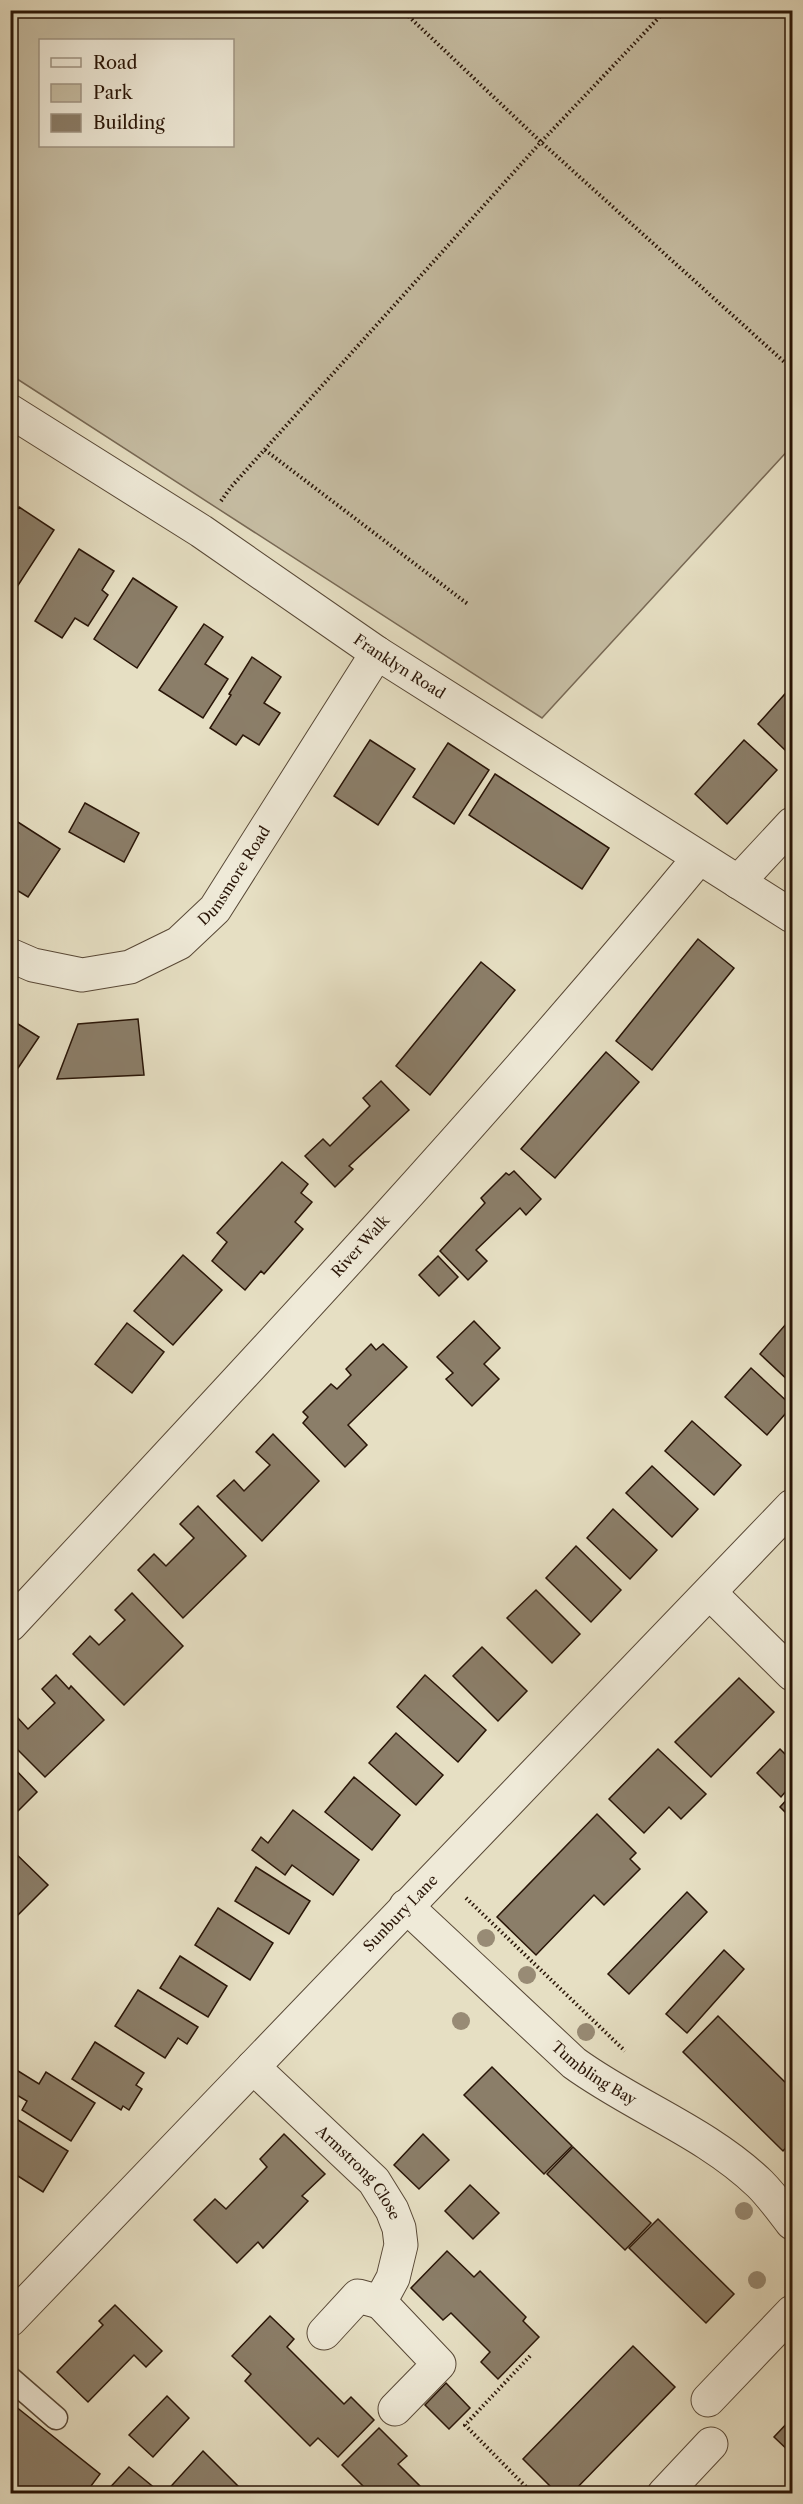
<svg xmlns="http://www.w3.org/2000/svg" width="803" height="2504" font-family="'Libre Caslon Text',serif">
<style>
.green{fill:#c6bda3;stroke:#786955;stroke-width:1.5;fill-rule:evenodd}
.building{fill:#8b7e69;stroke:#291507;stroke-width:1.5}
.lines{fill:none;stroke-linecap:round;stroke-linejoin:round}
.service-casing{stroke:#584836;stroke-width:25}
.minor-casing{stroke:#584836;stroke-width:35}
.path{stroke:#291507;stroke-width:4;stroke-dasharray:1.5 3;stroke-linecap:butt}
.service{stroke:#efead8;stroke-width:22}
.minor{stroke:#efead8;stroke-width:33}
.tree{fill:#988b75}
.labels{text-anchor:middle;stroke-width:5;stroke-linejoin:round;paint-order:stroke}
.street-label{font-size:15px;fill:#291507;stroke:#efead8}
</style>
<rect width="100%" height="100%" fill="#e6dfc3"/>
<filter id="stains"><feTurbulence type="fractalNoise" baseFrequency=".00333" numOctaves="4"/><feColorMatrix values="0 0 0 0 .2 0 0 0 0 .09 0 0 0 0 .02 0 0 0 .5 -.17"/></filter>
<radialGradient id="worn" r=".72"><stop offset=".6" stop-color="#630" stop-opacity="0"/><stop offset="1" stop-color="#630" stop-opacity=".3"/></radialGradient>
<!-- green -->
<path class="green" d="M10 11H792V446L542 718 11 375ZM40 40H232V146H40Z"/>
<!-- building -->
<g class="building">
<polygon points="19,507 54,530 15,590 10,587 10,520"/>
<polygon points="79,549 114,571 102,590 108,595 88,626 75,618 62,638 35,621"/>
<polygon points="133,578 177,607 137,668 94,639"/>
<polygon points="204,624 223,637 205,664 228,679 203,718 159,690"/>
<polygon points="252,657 281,677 264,703 280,713 259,745 243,735 236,745 210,728 231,695 229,694"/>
<polygon points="792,686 792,744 786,751 758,724"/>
<polygon points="370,740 415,769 378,825 334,796"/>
<polygon points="744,740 777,770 727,824 695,794"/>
<polygon points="448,743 489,770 454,824 413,797"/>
<polygon points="495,774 609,848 582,889 469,815"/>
<polygon points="85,803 139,833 124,862 69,832"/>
<polygon points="10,817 60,849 28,897 10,886"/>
<polygon points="698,939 734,968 652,1070 616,1041"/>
<polygon points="481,962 515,990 430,1095 396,1066"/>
<polygon points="10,1019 39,1037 10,1080"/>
<polygon points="138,1019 144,1075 57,1079 78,1024"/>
<polygon points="606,1052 639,1082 555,1178 521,1149"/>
<polygon points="381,1081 409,1110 349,1166 353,1169 335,1187 305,1156 323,1139 330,1146 370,1106 363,1098"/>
<polygon points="282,1162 308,1184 301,1193 312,1202 295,1222 303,1229 264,1274 261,1271 245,1290 212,1261 227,1242 217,1233"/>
<polygon points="514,1171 541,1199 526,1215 520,1208 476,1250 487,1261 468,1280 440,1251 485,1203 481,1198 506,1173 509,1175"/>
<polygon points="183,1255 222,1290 173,1345 134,1311"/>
<polygon points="438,1256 458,1277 439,1296 419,1275"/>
<polygon points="474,1321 500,1348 484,1364 499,1379 472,1406 446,1379 453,1373 437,1357"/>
<polygon points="127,1323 164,1352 132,1393 95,1364"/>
<polygon points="786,1324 792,1330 792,1384 760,1354"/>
<polygon points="371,1344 376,1350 383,1344 407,1367 348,1425 367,1445 345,1467 303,1423 308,1417 303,1412 331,1384 337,1389 351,1375 346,1369"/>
<polygon points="751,1368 792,1406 767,1435 725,1397"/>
<polygon points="692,1421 741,1465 714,1495 665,1451"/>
<polygon points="273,1434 319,1481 262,1541 217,1496 234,1480 244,1491 270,1465 256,1452"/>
<polygon points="652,1466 698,1509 672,1537 626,1493"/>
<polygon points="198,1506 246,1556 183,1618 138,1570 154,1554 166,1566 194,1538 180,1524"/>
<polygon points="613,1509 657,1550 630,1579 587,1538"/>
<polygon points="576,1546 621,1590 591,1622 546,1578"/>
<polygon points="536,1590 580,1634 552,1663 507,1618"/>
<polygon points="132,1593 183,1646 124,1705 73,1654 90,1636 99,1645 125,1620 115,1610"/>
<polygon points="482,1647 527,1691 498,1721 453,1676"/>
<polygon points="56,1675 69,1689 71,1686 104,1720 45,1777 10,1742 10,1724 17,1717 28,1729 55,1703 42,1689"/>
<polygon points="425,1675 486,1730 458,1762 397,1707"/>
<polygon points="739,1678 774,1712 711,1777 675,1742"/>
<polygon points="396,1733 443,1775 416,1805 369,1763"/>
<polygon points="658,1749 706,1794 681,1819 669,1807 644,1833 609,1799"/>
<polygon points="780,1749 792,1761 792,1784 781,1797 757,1773"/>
<polygon points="10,1764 37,1792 10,1819"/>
<polygon points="354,1777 400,1815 372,1850 325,1812"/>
<polygon points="792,1794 792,1819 780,1807"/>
<polygon points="293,1810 359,1860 333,1895 292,1865 285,1875 252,1850 261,1837 268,1843"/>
<polygon points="597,1814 636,1853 630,1859 640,1869 604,1905 594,1895 536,1955 497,1917"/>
<polygon points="10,1848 48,1885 12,1921 10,1919"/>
<polygon points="256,1867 310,1901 289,1934 235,1901"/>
<polygon points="687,1892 707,1912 629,1994 608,1974"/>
<polygon points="218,1908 273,1943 250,1980 195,1945"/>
<polygon points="724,1950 744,1969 687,2033 666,2014"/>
<polygon points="180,1956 227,1986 208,2017 160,1988"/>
<polygon points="138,1990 198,2027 187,2044 178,2038 165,2058 115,2026"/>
<polygon points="718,2016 792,2089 792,2141 783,2151 683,2052"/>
<polygon points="95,2042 144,2073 136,2085 142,2089 129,2110 123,2106 121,2110 72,2079"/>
<polygon points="10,2066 39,2084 46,2072 95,2103 71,2141 22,2110 27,2101 10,2091"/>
<polygon points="492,2067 572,2146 544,2174 464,2095"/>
<polygon points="10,2115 68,2151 43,2192 10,2171"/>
<polygon points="284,2134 325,2174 302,2196 308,2201 263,2248 258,2242 237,2263 194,2220 215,2199 226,2209 267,2167 260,2159"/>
<polygon points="423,2134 449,2160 419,2189 394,2165"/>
<polygon points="573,2147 651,2223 625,2250 547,2174"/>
<polygon points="470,2185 499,2213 473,2239 445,2211"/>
<polygon points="658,2219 734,2294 706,2323 629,2248"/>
<polygon points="447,2251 474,2277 480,2271 526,2317 523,2321 539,2337 498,2379 481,2362 490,2352 451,2313 443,2320 411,2288"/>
<polygon points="115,2305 162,2351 146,2367 134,2355 88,2402 57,2372 103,2325 99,2321"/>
<polygon points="270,2316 294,2339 287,2347 344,2404 351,2397 374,2420 338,2457 318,2438 310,2446 245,2381 251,2374 232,2356"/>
<polygon points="633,2346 675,2387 571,2494 558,2494 523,2459"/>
<polygon points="446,2383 470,2408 449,2429 425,2405"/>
<polygon points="167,2396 189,2418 153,2457 129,2435"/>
<polygon points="10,2402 100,2474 85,2494 10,2494"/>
<polygon points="792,2418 792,2454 774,2437"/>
<polygon points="379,2428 407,2456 398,2464 428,2494 365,2494 368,2491 342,2465"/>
<polygon points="203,2451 246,2494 164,2494"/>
<polygon points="129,2467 162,2494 104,2494"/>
</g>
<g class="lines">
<defs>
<polyline id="service" points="10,2378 56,2418"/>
<g id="minor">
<path id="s1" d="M10 411 201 531 377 653 792 916"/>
<polyline points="738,882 792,824"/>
<path id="s2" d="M10 955 33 965 82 975 130 967 179 943 215 909 377 653"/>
<polyline points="710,1593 792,1674"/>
<path id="s3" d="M10 1625C245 1373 480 1123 699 858"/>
<path id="s4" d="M406 1906 574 2063C633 2106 706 2132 760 2184 772 2196 782 2210 792 2223"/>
<path id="s5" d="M253 2067 374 2181 392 2210 399 2228 401 2245 393 2278 380 2302 358 2296 324 2333"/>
<polyline points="380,2302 439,2364 395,2409"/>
<path id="s6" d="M10 2320 792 1506"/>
<polyline points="708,2400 792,2312"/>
<polyline points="664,2494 711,2444"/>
</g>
</defs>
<!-- service casing -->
<use href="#service" class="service-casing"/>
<!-- minor casing -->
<use href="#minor" class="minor-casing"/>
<!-- path -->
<g class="path">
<polyline points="402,10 541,142 792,369"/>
<polyline points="265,450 469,605"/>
<polyline points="221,501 231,487 541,142 666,10"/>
<polyline points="466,1898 625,2051"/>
<polyline points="530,2356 465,2425 533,2494"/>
</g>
<!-- service -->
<use href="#service" class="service"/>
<!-- minor -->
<use href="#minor" class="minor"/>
</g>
<!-- trees -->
<g class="tree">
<circle cx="486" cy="1938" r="9"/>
<circle cx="527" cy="1975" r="9"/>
<circle cx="461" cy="2021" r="9"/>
<circle cx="586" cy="2032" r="9"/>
<circle cx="744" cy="2211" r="9"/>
<circle cx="757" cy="2280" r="9"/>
</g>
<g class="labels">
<!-- street labels -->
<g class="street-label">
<text dy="5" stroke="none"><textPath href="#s1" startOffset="466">Franklyn Road</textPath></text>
<text dy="5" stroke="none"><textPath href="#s2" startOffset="266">Dunsmore Road</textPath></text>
<text dy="5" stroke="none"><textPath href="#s3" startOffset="516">River Walk</textPath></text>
<text dy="5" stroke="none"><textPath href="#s6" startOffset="564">Sunbury Lane</textPath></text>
<text dy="5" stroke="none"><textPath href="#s4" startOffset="252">Tumbling Bay</textPath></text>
<text dy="5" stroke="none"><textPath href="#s5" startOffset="150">Armstrong Close</textPath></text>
</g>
</g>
<!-- margin -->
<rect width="803" height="2504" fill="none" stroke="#e6dfc3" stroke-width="36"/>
<rect x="12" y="12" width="779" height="2480" fill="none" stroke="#291507" stroke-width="3"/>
<rect x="18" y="18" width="767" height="2468" fill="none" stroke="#291507" stroke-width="1.5"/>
<!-- legend -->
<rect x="39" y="39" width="195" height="108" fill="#efead8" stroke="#a09584" stroke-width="1.5"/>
<rect x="51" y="58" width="30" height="9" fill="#efead8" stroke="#a09584" stroke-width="1.5"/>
<text x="93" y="69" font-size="18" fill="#291507">Road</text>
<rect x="51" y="84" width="30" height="18" fill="#c6bda3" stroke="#a09584" stroke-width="1.5"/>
<text x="93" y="99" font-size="18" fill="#291507">Park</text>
<rect x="51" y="114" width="30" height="18" fill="#8b7e69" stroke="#a09584" stroke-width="1.5"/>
<text x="93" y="129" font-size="18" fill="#291507">Building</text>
<rect width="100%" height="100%" filter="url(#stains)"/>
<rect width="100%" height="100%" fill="url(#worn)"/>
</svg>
